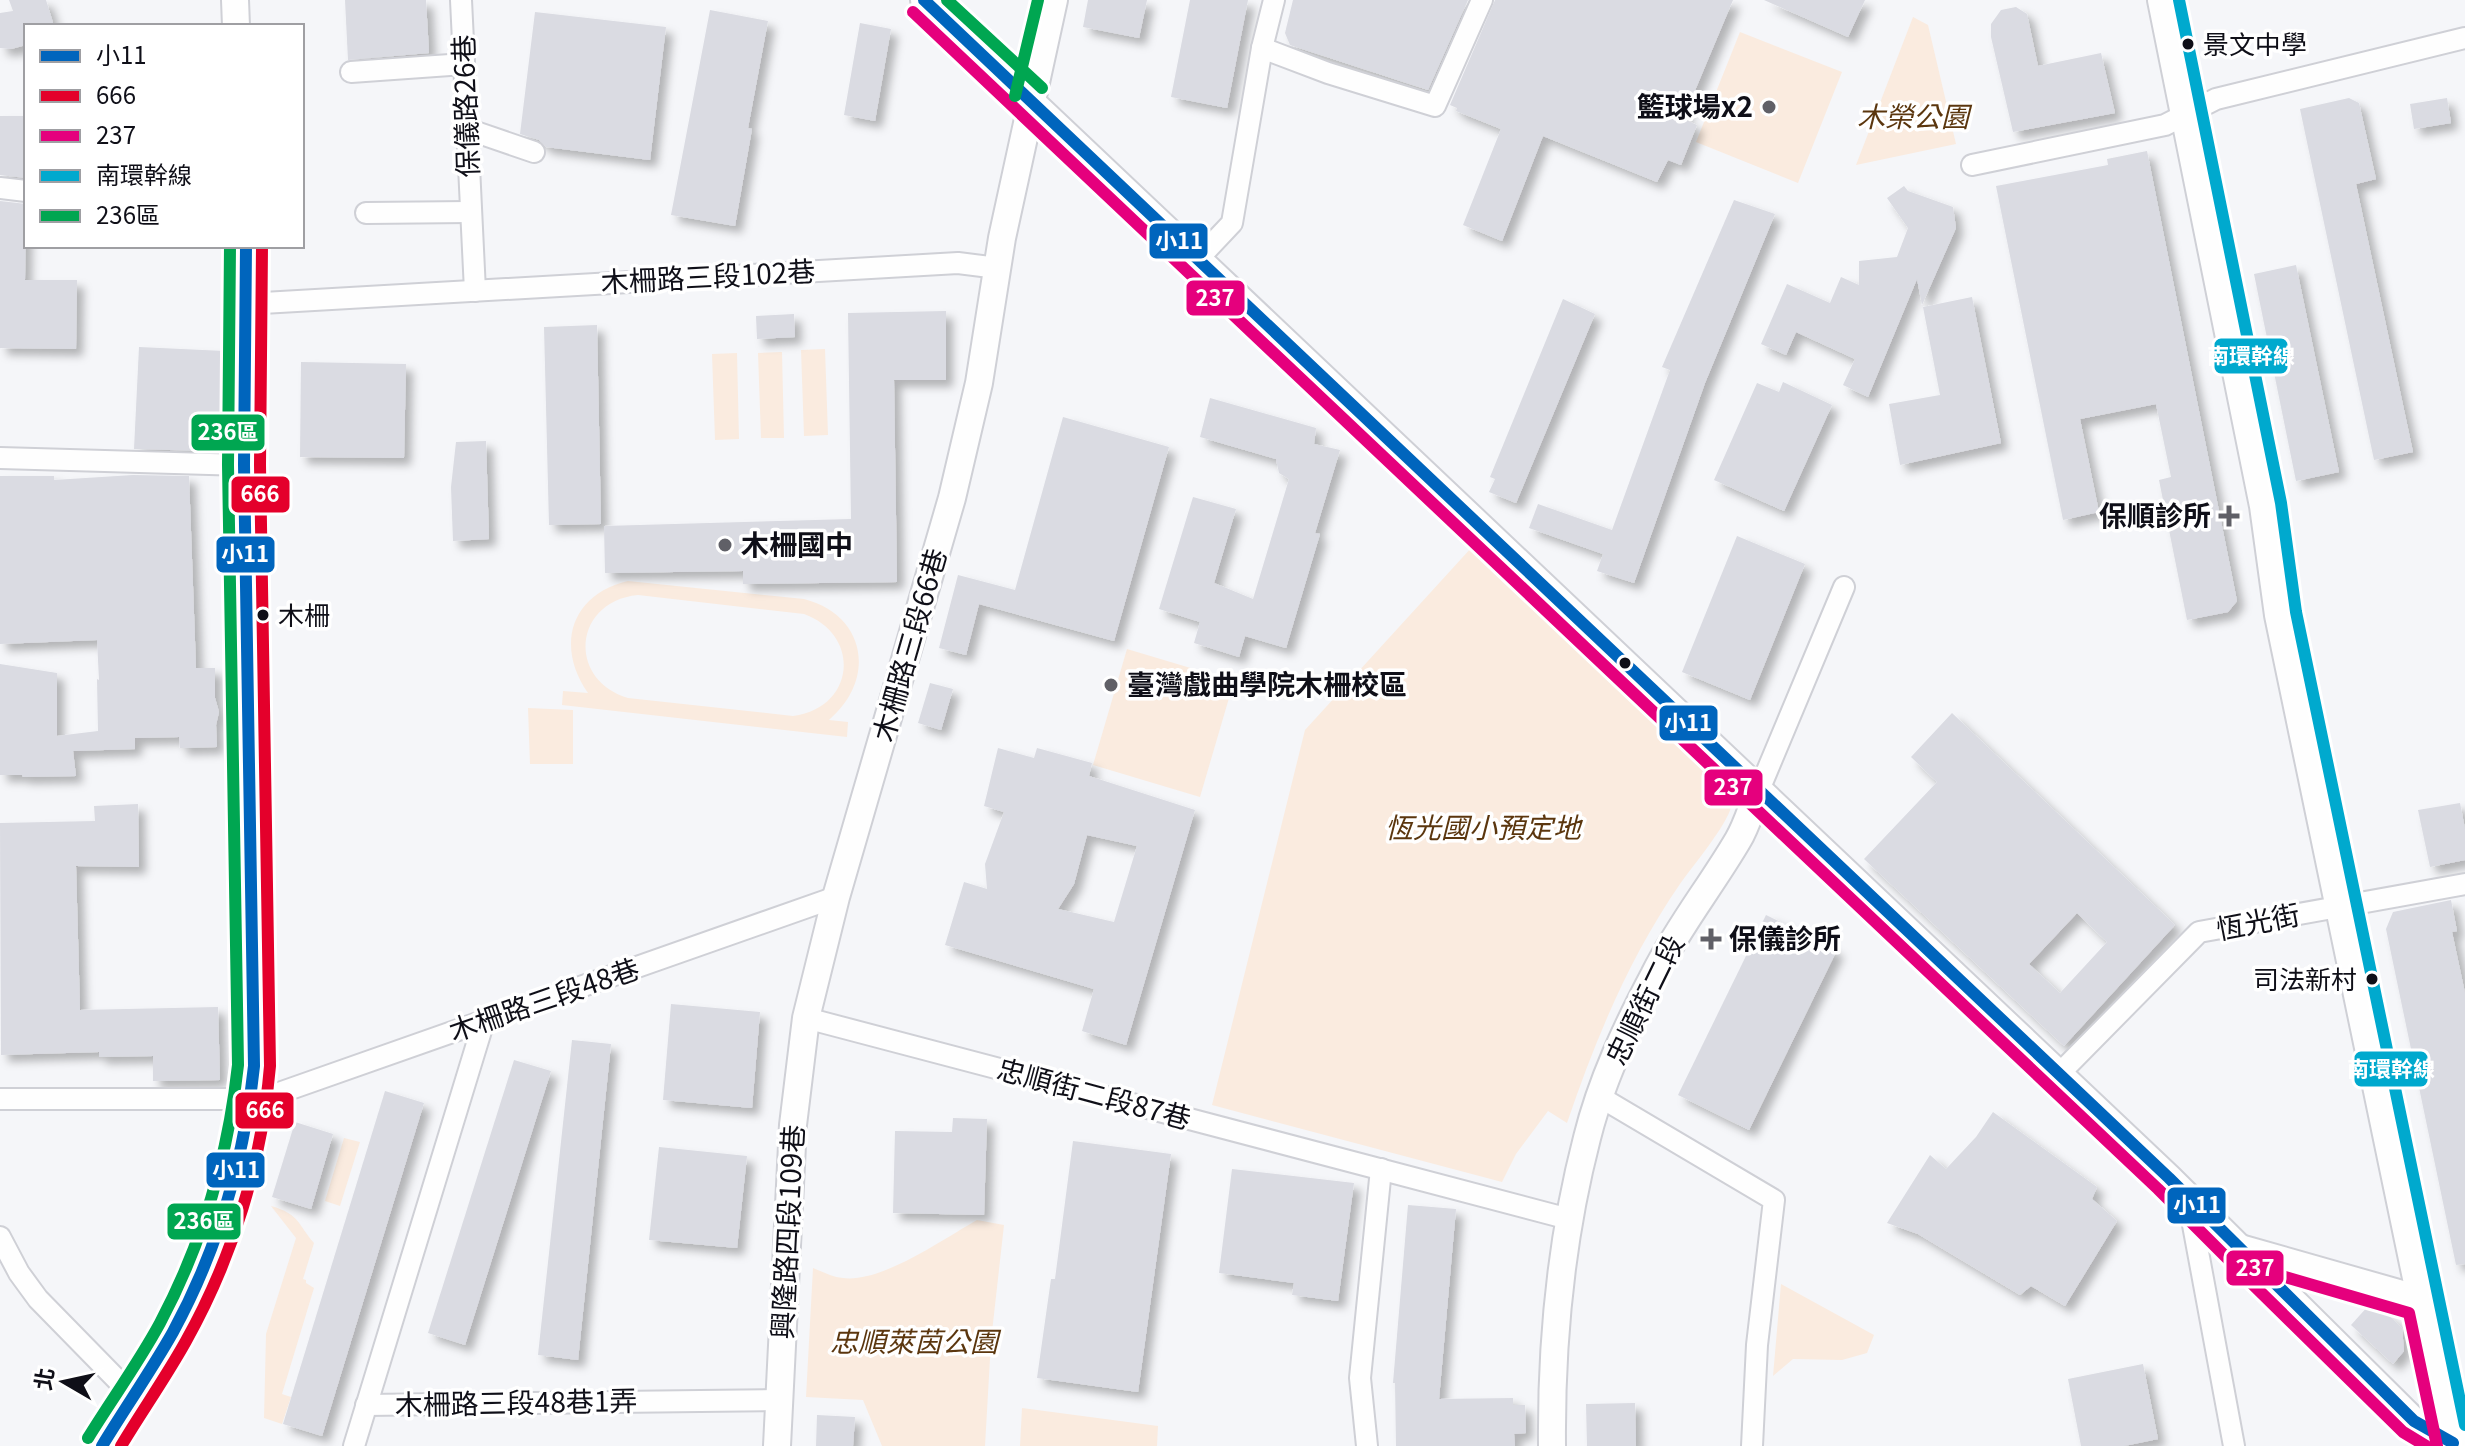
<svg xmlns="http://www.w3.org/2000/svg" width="2465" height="1446" font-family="Georgia,'Noto Sans TC',serif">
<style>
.green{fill:#faebdf;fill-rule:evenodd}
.building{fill:#dadbe2;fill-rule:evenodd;filter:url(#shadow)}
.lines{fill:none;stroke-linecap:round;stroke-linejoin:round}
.minor-casing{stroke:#cfd0d6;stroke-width:24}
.tertiary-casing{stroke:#cfd0d6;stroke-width:30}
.secondary-casing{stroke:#cfd0d6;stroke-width:34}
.minor{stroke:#fefefe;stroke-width:20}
.tertiary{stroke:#fefefe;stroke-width:26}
.secondary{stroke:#fefefe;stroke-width:30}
.bus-1-casing{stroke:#fff;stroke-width:18}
.bus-2-casing{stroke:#fff;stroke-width:18}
.bus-3-casing{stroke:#fff;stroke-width:18}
.bus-4-casing{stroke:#fff;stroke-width:18}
.bus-5-casing{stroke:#fff;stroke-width:18}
.bus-1{stroke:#0065bd;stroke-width:12}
.bus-2{stroke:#e4002b;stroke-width:12}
.bus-3{stroke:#e5007d;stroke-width:12}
.bus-4{stroke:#00a9ce;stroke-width:12}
.bus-5{stroke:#00a651;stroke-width:12}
.bus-dot{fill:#0f0f18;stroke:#fff;stroke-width:3}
.poi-dot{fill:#606067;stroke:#fff;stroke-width:3}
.labels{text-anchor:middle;stroke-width:7;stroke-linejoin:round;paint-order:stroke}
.bus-label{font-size:26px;fill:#0f0f18;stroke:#fff;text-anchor:start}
.street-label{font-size:28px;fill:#0f0f18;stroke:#fff}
.poi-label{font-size:28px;font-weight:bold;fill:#0f0f18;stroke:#fff;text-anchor:start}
.park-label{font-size:28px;font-style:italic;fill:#5b360e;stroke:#fff}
.line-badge{stroke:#fff;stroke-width:3}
.badge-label{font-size:22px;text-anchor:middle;font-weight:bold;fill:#fff}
</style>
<defs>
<filter id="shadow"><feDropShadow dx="7" dy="7" stdDeviation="4" flood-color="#0004"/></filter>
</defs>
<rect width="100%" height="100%" fill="#f5f6f9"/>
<!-- green -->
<g class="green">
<polygon points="1913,17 1928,25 1956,144 1856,165"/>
<polygon points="1740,32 1842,72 1798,183 1696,142"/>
<polygon points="825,349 828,435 804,436 801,350"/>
<polygon points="782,352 784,438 761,438 758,353"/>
<polygon points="737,353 739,439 715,440 712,354"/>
<path d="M1472 547 1729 789C1731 795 1733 801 1731 807 1727 825 1692 867 1680 884 1629 958 1596 1038 1567 1123L1548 1111 1516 1154 1502 1182 1212 1105 1305 730Z"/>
<path d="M628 581 804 599C866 615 877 679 829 720L848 722 847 737 562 705 563 691 588 693C555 646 571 594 628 581ZM638 595 804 614C862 635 855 708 793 716L628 698C566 679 574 601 638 595Z"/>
<polygon points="1127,649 1234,681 1200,797 1093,765"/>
<polygon points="528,708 573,710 573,764 530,764"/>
<polygon points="344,1138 360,1142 340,1206 325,1201"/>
<path d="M271 1206C300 1214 298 1225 314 1243L303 1279 306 1280V1283L314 1288 282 1394 291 1397 282 1424 264 1418 266 1334 296 1238Z"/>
<path d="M977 1220 1004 1225 991 1341 985 1446H882L863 1400 806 1397 813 1268C823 1272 832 1277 843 1278 882 1283 943 1239 977 1220Z"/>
<polygon points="1781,1284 1874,1335 1867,1353 1842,1360 1793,1359 1773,1376"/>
<polygon points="1022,1408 1158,1426 1157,1446 1020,1446"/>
</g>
<!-- building -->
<g class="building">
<polygon points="9,0 46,0 54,26 26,26 26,45 11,49 0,48 0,13 13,11"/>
<polygon points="345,0 426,0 429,53 348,60"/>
<polygon points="1088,0 1147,0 1139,38 1083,27"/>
<polygon points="1190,0 1248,0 1227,108 1171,97"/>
<polygon points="1293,0 1468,0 1428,90 1290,45 1285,33"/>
<polygon points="1495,0 1733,0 1683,119 1697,125 1681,165 1668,160 1657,182 1543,136 1502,241 1463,225 1501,129 1456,111 1457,108 1450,105"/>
<polygon points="1764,0 1865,0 1848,37"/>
<polygon points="2016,7 2027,14 2038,66 2101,53 2115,113 2013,132 1991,37 1991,24 2001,10"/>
<polygon points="710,10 768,21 748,128 752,129 735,226 671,215"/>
<polygon points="535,12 666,27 650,160 546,147 539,140 520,134"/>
<polygon points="860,23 891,29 875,121 844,115"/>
<polygon points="2349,98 2359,103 2376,179 2356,184 2413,452 2374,460 2300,109"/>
<polygon points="2447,98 2451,123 2414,129 2410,104"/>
<polygon points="0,116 26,116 26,178 0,175"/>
<polygon points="2147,151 2237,601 2228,612 2187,620 2159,480 2171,477 2156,404 2080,419 2099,512 2063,520 1996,186 2108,165 2107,159"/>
<polygon points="1904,186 1908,191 1953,207 1956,228 1922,305 1917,279 1868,397 1843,385 1855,359 1796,332 1786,355 1761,344 1787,284 1830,303 1841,277 1859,285 1859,261 1897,257 1908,228 1887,198"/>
<polygon points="1734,200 1775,214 1705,383 1634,583 1597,571 1603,554 1529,528 1538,504 1612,530 1670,370 1662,367"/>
<polygon points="0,201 26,204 25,280 77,280 76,349 0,348"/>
<polygon points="2296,265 2339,472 2296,481 2254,274"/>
<polygon points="1972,297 2001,443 1900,465 1889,404 1940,395 1923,307"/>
<polygon points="1563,299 1595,314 1516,503 1489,492 1495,479 1490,477"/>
<polygon points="946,311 946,380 894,380 897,582 743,584 743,571 605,573 604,526 851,519 848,313"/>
<polygon points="794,314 795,337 757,339 756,316"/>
<polygon points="597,325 601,524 549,525 544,327"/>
<polygon points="139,347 224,351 223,430 217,444 211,448 205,451 134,449"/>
<polygon points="301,362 406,364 404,458 300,457"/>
<polygon points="1783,382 1832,405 1784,511 1714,480 1757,383 1779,392"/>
<polygon points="1210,398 1316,428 1314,444 1340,450 1315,533 1320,534 1286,648 1245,636 1239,657 1194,643 1200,622 1159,609 1193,497 1236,509 1214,583 1253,599 1289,479 1279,473 1276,459 1200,437"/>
<polygon points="1063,417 1169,447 1114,641 979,604 966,655 939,648 958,575 1015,590"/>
<polygon points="486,441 489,539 453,541 451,487 456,442"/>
<polygon points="133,475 189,476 196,668 215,668 215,698 219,712 216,725 217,747 180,748 179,737 135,738 135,749 73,751 76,776 23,777 22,775 0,775 0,664 57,673 57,736 98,731 97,679 99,680 97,640 0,644 0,476 54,476 54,480"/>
<polygon points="1737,536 1805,564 1750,700 1682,672"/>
<polygon points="930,683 953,689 941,730 918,723"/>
<path d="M1952 713 2175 925 2064 1046 1864 859 1937 782 1911 757ZM2077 913 2107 942 2060 993 2029 964Z"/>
<path d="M998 748 1034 758 1037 748 1092 763 1089 776 1195 810 1126 1045 1082 1031 1094 989 945 945 964 882 987 889 985 864 1004 812 984 806ZM1087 835 1137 846 1114 922 1058 909 1074 884Z"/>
<polygon points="2460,803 2465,829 2465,860 2430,867 2418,810"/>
<polygon points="138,804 139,867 76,866 80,1010 218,1007 220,1080 153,1081 153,1056 99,1057 99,1052 1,1055 0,823 95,821 94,806"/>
<polygon points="2451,900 2457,931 2452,932 2465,993 2465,1264 2456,1265 2386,929 2393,912"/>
<polygon points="1766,915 1837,950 1749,1130 1678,1095"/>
<polygon points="671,1004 760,1012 752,1108 663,1100"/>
<polygon points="572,1040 611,1044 578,1360 538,1355"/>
<polygon points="514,1060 551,1071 465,1345 428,1333"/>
<polygon points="385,1091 424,1103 322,1436 283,1424"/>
<polygon points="1993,1112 2097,1187 2092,1199 2117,1221 2065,1306 2031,1286 2020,1295 1918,1234 1887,1223 1930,1155 1946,1169 1976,1137"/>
<polygon points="953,1118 987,1119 984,1215 893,1213 895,1131 952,1132"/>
<polygon points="295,1122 333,1134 311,1209 272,1197"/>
<polygon points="1073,1141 1171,1154 1138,1392 1037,1378 1051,1279 1055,1279"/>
<polygon points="659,1147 747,1156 737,1248 649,1240"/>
<polygon points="1232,1169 1354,1183 1338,1301 1292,1295 1294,1283 1219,1273"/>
<polygon points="1408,1205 1456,1209 1439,1399 1513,1398 1513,1405 1525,1405 1526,1433 1514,1434 1515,1446 1396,1446 1395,1383 1393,1383"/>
<polygon points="2369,1305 2392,1318 2402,1328 2404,1351 2393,1364 2351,1325"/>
<polygon points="2143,1364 2158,1439 2124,1446 2081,1446 2068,1379"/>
<polygon points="1635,1403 1636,1446 1587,1446 1586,1404"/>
<polygon points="817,1415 855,1417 853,1446 816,1446"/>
</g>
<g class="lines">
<defs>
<g id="minor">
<polyline points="461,0 475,291"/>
<polyline points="1262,48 1328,73 1435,106 1482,0"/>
<polyline points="351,72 464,64"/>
<polyline points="467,129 534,152"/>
<polyline points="1972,165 2165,125 2216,99 2465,38"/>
<polyline points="0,188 26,191"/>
<polyline points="366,213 470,212"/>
<polyline points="1198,259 1232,223 1262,48 1274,0"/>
<polyline points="247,304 958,263 998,268"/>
<polyline points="0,458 244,465"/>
<polyline points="1759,790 1844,587"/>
<polyline points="806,1018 1569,1219"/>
<polyline points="2059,1074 2199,932 2465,884"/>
<polyline points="1600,1097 1774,1200 1757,1345 1752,1446"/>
<polyline points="0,1099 252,1099 279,1093 836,897"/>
<polyline points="2188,1198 2234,1446"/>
<polyline points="0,1237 19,1273 38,1299 133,1396"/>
<polyline points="366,1405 779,1400"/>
<polyline points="354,1446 484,1021"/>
<polyline points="1367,1446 1360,1378 1381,1169"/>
</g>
<g id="tertiary">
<polyline points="235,0 236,26"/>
<polyline points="924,0 2169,1178 2414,1421 2453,1443"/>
<polyline points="2240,1248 2423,1300"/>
<path d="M102 1446C125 1408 151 1371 173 1332 217 1251 247 1158 254 1066L244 465 247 304 246 246"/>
<polyline points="777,1446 793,1125 806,1018 836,897 952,498 979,383 1002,238 1054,0"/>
<path d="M1552 1446C1551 1342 1561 1238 1587 1138 1601 1081 1627 1026 1654 975 1678 927 1711 886 1738 840 1747 825 1752 806 1759 790"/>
</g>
<polyline id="secondary" points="2163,0 2265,506 2280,615 2453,1446"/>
</defs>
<!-- minor casing -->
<use href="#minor" class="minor-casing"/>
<!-- tertiary casing -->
<use href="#tertiary" class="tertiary-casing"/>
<!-- secondary casing -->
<use href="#secondary" class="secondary-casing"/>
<!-- minor -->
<use href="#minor" class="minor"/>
<!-- tertiary -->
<use href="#tertiary" class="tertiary"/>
<!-- secondary -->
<use href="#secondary" class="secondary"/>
<defs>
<g id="bus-1">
<polyline points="924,0 2169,1178 2414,1421 2453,1443"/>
<path d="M102 1446C125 1408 151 1371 173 1332 218 1249 244 1160 254 1066L244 465 246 246"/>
</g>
<path id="bus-2" d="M121 1446C142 1411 166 1377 186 1341 233 1257 262 1162 270 1066L260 465 262 246"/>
<g id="bus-3">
<polyline points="913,12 2158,1189 2230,1261 2409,1313 2437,1446"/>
<polyline points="2233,1265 2403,1432 2426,1446"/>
</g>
<polyline id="bus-4" points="2179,0 2281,503 2296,612 2465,1425"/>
<g id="bus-5">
<polyline points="947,0 1042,88"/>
<polyline points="1015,96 1038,0"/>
<path d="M88 1438C112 1399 139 1362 160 1323 203 1242 228 1156 238 1065L228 465 230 246"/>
</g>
</defs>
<!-- bus-1 casing -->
<use href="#bus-1" class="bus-1-casing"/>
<!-- bus-2 casing -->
<use href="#bus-2" class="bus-2-casing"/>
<!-- bus-3 casing -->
<use href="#bus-3" class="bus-3-casing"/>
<!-- bus-4 casing -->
<use href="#bus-4" class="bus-4-casing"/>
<!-- bus-5 casing -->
<use href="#bus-5" class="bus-5-casing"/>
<!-- bus-1 -->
<use href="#bus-1" class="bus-1"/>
<!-- bus-2 -->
<use href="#bus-2" class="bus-2"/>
<!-- bus-3 -->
<use href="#bus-3" class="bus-3"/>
<!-- bus-4 -->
<use href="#bus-4" class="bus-4"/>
<!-- bus-5 -->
<use href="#bus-5" class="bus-5"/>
</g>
<!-- markers -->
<g class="bus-dot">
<circle cx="2188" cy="44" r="7"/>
<circle cx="263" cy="615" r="7"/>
<circle cx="1625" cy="663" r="7"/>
<circle cx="2372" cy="979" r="7"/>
</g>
<g class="poi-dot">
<circle cx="1769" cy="107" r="8"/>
<path d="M2225 504h8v8h8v8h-8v8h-8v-8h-8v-8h8z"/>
<circle cx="725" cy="545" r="8"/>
<circle cx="1111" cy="685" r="8"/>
<path d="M1707 927h8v8h8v8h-8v8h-8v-8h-8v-8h8z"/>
</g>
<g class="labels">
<!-- bus labels -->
<g class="bus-label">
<text x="2203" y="54">景文中學</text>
<text x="278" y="625">木柵</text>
<text x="2357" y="989" text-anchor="end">司法新村</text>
</g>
<!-- street labels -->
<g class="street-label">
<text transform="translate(466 106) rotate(-92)" y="10">保儀路26巷</text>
<text transform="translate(708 277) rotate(-3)" y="10">木柵路三段102巷</text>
<text transform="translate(910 645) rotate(-74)" y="10">木柵路三段66巷</text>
<text transform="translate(2258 922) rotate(-11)" y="10">恆光街</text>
<text transform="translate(544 1000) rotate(-19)" y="10">木柵路三段48巷</text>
<text transform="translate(1645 1000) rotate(-64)" y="10">忠順街二段</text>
<text transform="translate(1094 1094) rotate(15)" y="10">忠順街二段87巷</text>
<text transform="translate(788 1232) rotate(-87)" y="10">興隆路四段109巷</text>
<text transform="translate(516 1403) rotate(-1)" y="10">木柵路三段48巷1弄</text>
</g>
<!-- poi labels -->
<g class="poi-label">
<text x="1753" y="117" text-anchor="end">籃球場x2</text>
<text x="2211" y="526" text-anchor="end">保順診所</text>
<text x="741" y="555">木柵國中</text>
<text x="1127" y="695">臺灣戲曲學院木柵校區</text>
<text x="1729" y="949">保儀診所</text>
</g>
<!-- park labels -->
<g class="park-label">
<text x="1913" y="127">木榮公園</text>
<text x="1483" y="838">恆光國小預定地</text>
<text x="914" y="1352">忠順萊茵公園</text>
</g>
</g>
<g class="line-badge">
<rect x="1148" y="222" width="61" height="38" rx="8" fill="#0065bd"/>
<rect x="1185" y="279" width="61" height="38" rx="8" fill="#e5007d"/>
<rect x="2213" y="337" width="76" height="38" rx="8" fill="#00a9ce"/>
<rect x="190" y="413" width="76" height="39" rx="8" fill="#00a651"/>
<rect x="230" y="475" width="61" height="39" rx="8" fill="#e4002b"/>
<rect x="215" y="535" width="61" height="39" rx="8" fill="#0065bd"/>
<rect x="1658" y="704" width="61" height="38" rx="8" fill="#0065bd"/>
<rect x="1703" y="768" width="61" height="39" rx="8" fill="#e5007d"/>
<rect x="2353" y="1050" width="76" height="38" rx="8" fill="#00a9ce"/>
<rect x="234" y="1091" width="61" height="39" rx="8" fill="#e4002b"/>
<rect x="205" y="1151" width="61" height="38" rx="8" fill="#0065bd"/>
<rect x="2166" y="1186" width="61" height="39" rx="8" fill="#0065bd"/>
<rect x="166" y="1202" width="76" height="39" rx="8" fill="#00a651"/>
<rect x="2225" y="1249" width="60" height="38" rx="8" fill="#e5007d"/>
</g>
<g class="badge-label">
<text x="1179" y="249">小11</text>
<text x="1215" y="306">237</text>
<text x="2251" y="364">南環幹線</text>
<text x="228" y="440">236區</text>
<text x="260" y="502">666</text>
<text x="245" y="562">小11</text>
<text x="1688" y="731">小11</text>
<text x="1733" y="795">237</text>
<text x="2391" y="1077">南環幹線</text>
<text x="265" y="1118">666</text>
<text x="236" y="1178">小11</text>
<text x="2197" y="1213">小11</text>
<text x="204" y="1229">236區</text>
<text x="2255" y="1276">237</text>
</g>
<!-- legend -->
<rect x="24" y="24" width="280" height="224" fill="#ffffff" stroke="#9f9fa3" stroke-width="2"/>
<rect x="40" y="50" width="40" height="12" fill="#0065bd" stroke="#9f9fa3" stroke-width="2"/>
<text x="96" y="64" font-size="24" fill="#0f0f18">小11</text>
<rect x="40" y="90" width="40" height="12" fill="#e4002b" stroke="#9f9fa3" stroke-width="2"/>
<text x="96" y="104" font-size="24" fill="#0f0f18">666</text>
<rect x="40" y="130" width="40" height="12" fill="#e5007d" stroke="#9f9fa3" stroke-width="2"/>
<text x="96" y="144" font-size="24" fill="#0f0f18">237</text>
<rect x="40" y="170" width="40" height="12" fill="#00a9ce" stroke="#9f9fa3" stroke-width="2"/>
<text x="96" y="184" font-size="24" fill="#0f0f18">南環幹線</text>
<rect x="40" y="210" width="40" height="12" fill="#00a651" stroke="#9f9fa3" stroke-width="2"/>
<text x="96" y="224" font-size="24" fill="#0f0f18">236區</text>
<!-- north arrow -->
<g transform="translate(64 1382) rotate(279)" stroke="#ffffff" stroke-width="6" paint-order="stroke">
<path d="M0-6L14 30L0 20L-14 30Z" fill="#0f0f18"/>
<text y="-12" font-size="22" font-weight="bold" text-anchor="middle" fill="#0f0f18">北</text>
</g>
</svg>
